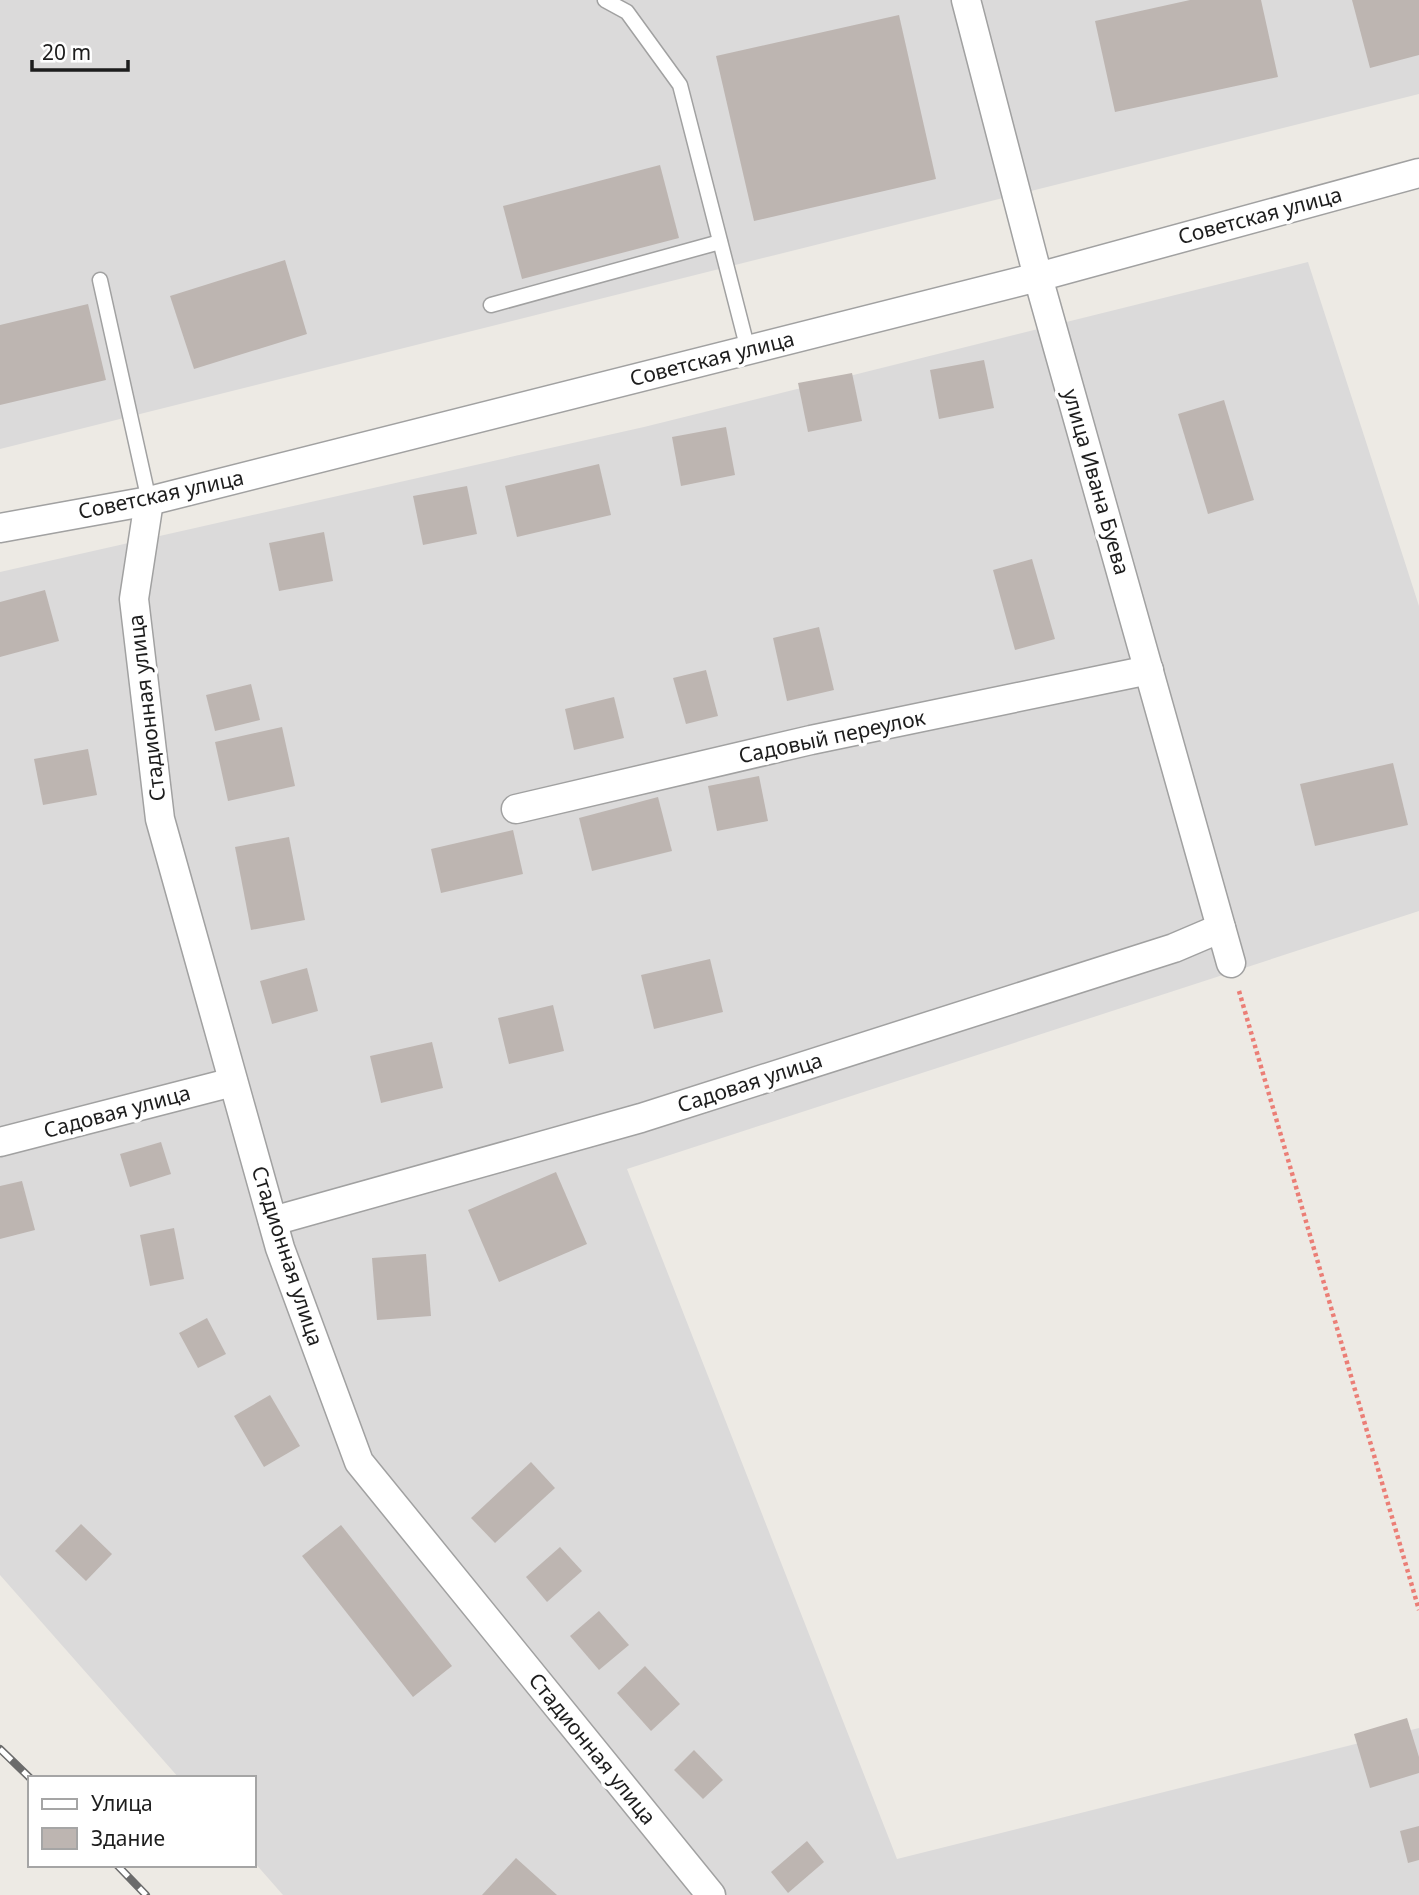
<svg xmlns="http://www.w3.org/2000/svg" width="1419" height="1895" font-family="'Noto Sans',sans-serif">
<style>
.residential{fill:#dbdada}
.building{fill:#bdb5b1}
.lines{fill:none;stroke-linecap:round;stroke-linejoin:round}
.service-casing{stroke:#a1a1a1;stroke-width:17}
.minor-casing{stroke:#a1a1a1;stroke-width:31}
.path{stroke:#eb7e76;stroke-width:4.5;stroke-dasharray:3.5 3.5;stroke-linecap:butt}
.service{stroke:#fff;stroke-width:14}
.minor{stroke:#fff;stroke-width:28}
.rail-casing{stroke:#6b6b6b;stroke-width:8}
.rail{stroke:#fff;stroke-width:5;stroke-dasharray:16;stroke-linecap:butt}
.labels{text-anchor:middle;stroke-width:7;stroke-linejoin:round;paint-order:stroke}
.street-label{font-size:21px;fill:#1d1d1d;stroke:#fff}
</style>
<rect width="100%" height="100%" fill="#edeae4"/>
<!-- residential -->
<g class="residential">
<polygon points="0,0 1419,0 1419,94 0,449"/>
<polygon points="1308,262 1419,606 1419,911 627,1169 897,1859 1419,1728 1419,1895 283,1895 254,1862 254,1778 179,1778 0,1575 0,572 644,427"/>
</g>
<!-- building -->
<g class="building">
<polygon points="1190,0 1261,0 1278,77 1115,112 1095,21"/>
<polygon points="1352,0 1419,0 1419,55 1370,68"/>
<polygon points="899,15 936,179 754,221 716,56"/>
<polygon points="660,165 679,238 522,279 503,206"/>
<polygon points="285,260 307,334 194,369 170,296"/>
<polygon points="88,304 106,380 0,405 0,325"/>
<polygon points="984,360 994,408 939,419 930,370"/>
<polygon points="852,373 862,421 808,432 798,383"/>
<polygon points="1224,400 1254,500 1208,514 1178,414"/>
<polygon points="726,427 735,475 681,486 672,437"/>
<polygon points="599,464 611,515 517,537 505,486"/>
<polygon points="467,486 477,534 423,545 413,496"/>
<polygon points="324,532 333,581 279,591 269,543"/>
<polygon points="1032,559 1055,639 1015,650 993,570"/>
<polygon points="45,590 59,641 0,657 0,602"/>
<polygon points="819,627 834,690 787,701 773,638"/>
<polygon points="706,670 718,716 686,724 673,678"/>
<polygon points="251,684 260,720 215,731 206,695"/>
<polygon points="614,697 624,738 574,750 565,709"/>
<polygon points="282,727 295,786 228,801 215,742"/>
<polygon points="88,749 97,795 43,805 34,759"/>
<polygon points="1393,763 1408,825 1315,846 1300,784"/>
<polygon points="759,776 768,821 717,831 708,786"/>
<polygon points="658,797 672,851 592,871 579,818"/>
<polygon points="513,830 523,874 441,893 431,849"/>
<polygon points="289,837 305,920 251,930 235,847"/>
<polygon points="710,959 723,1012 654,1029 641,975"/>
<polygon points="307,968 318,1011 272,1024 260,981"/>
<polygon points="553,1005 564,1051 509,1064 498,1018"/>
<polygon points="432,1042 443,1088 381,1103 370,1056"/>
<polygon points="161,1142 171,1174 130,1187 120,1154"/>
<polygon points="556,1172 587,1244 499,1282 468,1210"/>
<polygon points="22,1181 35,1230 0,1239 0,1186"/>
<polygon points="174,1228 184,1279 150,1286 140,1235"/>
<polygon points="426,1254 431,1316 377,1320 372,1258"/>
<polygon points="207,1318 226,1354 198,1368 179,1333"/>
<polygon points="270,1395 300,1446 264,1467 234,1416"/>
<polygon points="531,1462 555,1488 495,1543 471,1518"/>
<polygon points="81,1524 112,1554 86,1581 55,1551"/>
<polygon points="341,1525 452,1666 413,1697 302,1556"/>
<polygon points="560,1547 582,1571 547,1602 526,1577"/>
<polygon points="599,1611 629,1645 599,1670 570,1636"/>
<polygon points="645,1666 680,1704 651,1731 617,1693"/>
<polygon points="1407,1718 1419,1757 1419,1773 1370,1788 1354,1734"/>
<polygon points="694,1750 723,1780 703,1799 674,1770"/>
<polygon points="1419,1826 1419,1860 1408,1863 1400,1831"/>
<polygon points="807,1841 824,1862 788,1893 771,1872"/>
<polygon points="516,1858 557,1895 482,1895"/>
</g>
<g class="lines">
<defs>
<g id="service">
<polyline points="605,0 627,12 680,85 748,350"/>
<polyline points="100,280 149,501"/>
<polyline points="491,305 720,242"/>
</g>
<g id="minor">
<polyline points="966,0 1038,277 1231,963"/>
<polyline points="149,501 134,599 160,819 280,1248 359,1462 711,1895"/>
<polyline points="0,528 149,501 1038,277 1419,173"/>
<polyline points="516,809 811,740 1149,670"/>
<polyline points="0,1142 233,1082"/>
<polyline points="273,1221 641,1118 1174,948 1221,928"/>
</g>
</defs>
<!-- service casing -->
<use href="#service" class="service-casing"/>
<!-- minor casing -->
<use href="#minor" class="minor-casing"/>
<!-- path -->
<polyline class="path" points="1239,991 1419,1610"/>
<!-- service -->
<use href="#service" class="service"/>
<!-- minor -->
<use href="#minor" class="minor"/>
<defs>
<g id="rail">
<polyline points="0,1749 30,1778"/>
<polyline points="117,1865 146,1895"/>
</g>
</defs>
<!-- rail casing -->
<use href="#rail" class="rail-casing"/>
<!-- rail -->
<use href="#rail" class="rail"/>
</g>
<g class="labels">
<!-- street labels -->
<g class="street-label">
<text transform="translate(1260 216) rotate(-15)" y="7">Советская улица</text>
<text transform="translate(712 359) rotate(-14)" y="7">Советская улица</text>
<text transform="translate(1096 482) rotate(74)" y="7">улица Ивана Буева</text>
<text transform="translate(161 495) rotate(-12)" y="7">Советская улица</text>
<text transform="translate(147 708) rotate(-97)" y="7">Стадионная улица</text>
<text transform="translate(832 737) rotate(-12)" y="7">Садовый переулок</text>
<text transform="translate(750 1083) rotate(-18)" y="7">Садовая улица</text>
<text transform="translate(117 1112) rotate(-15)" y="7">Садовая улица</text>
<text transform="translate(287 1256) rotate(72)" y="7">Стадионная улица</text>
<text transform="translate(592 1749) rotate(51)" y="7">Стадионная улица</text>
</g>
</g>
<!-- legend -->
<rect x="28" y="1776" width="228" height="91" fill="#ffffff" stroke="#a5a5a5" stroke-width="2"/>
<rect x="42" y="1799" width="35" height="10" fill="#ffffff" stroke="#a5a5a5" stroke-width="2"/>
<text x="91" y="1811" font-size="21" fill="#1d1d1d">Улица</text>
<rect x="42" y="1828" width="35" height="21" fill="#bdb5b1" stroke="#a5a5a5" stroke-width="2"/>
<text x="91" y="1846" font-size="21" fill="#1d1d1d">Здание</text>
<!-- scale -->
<path d="M32 60v10h96v-10" fill="none" stroke="#1d1d1d" stroke-width="3.5"/>
<text x="42" y="60" font-size="21" fill="#1d1d1d" stroke="#ffffff" stroke-width="5" paint-order="stroke">20 m</text>
</svg>
